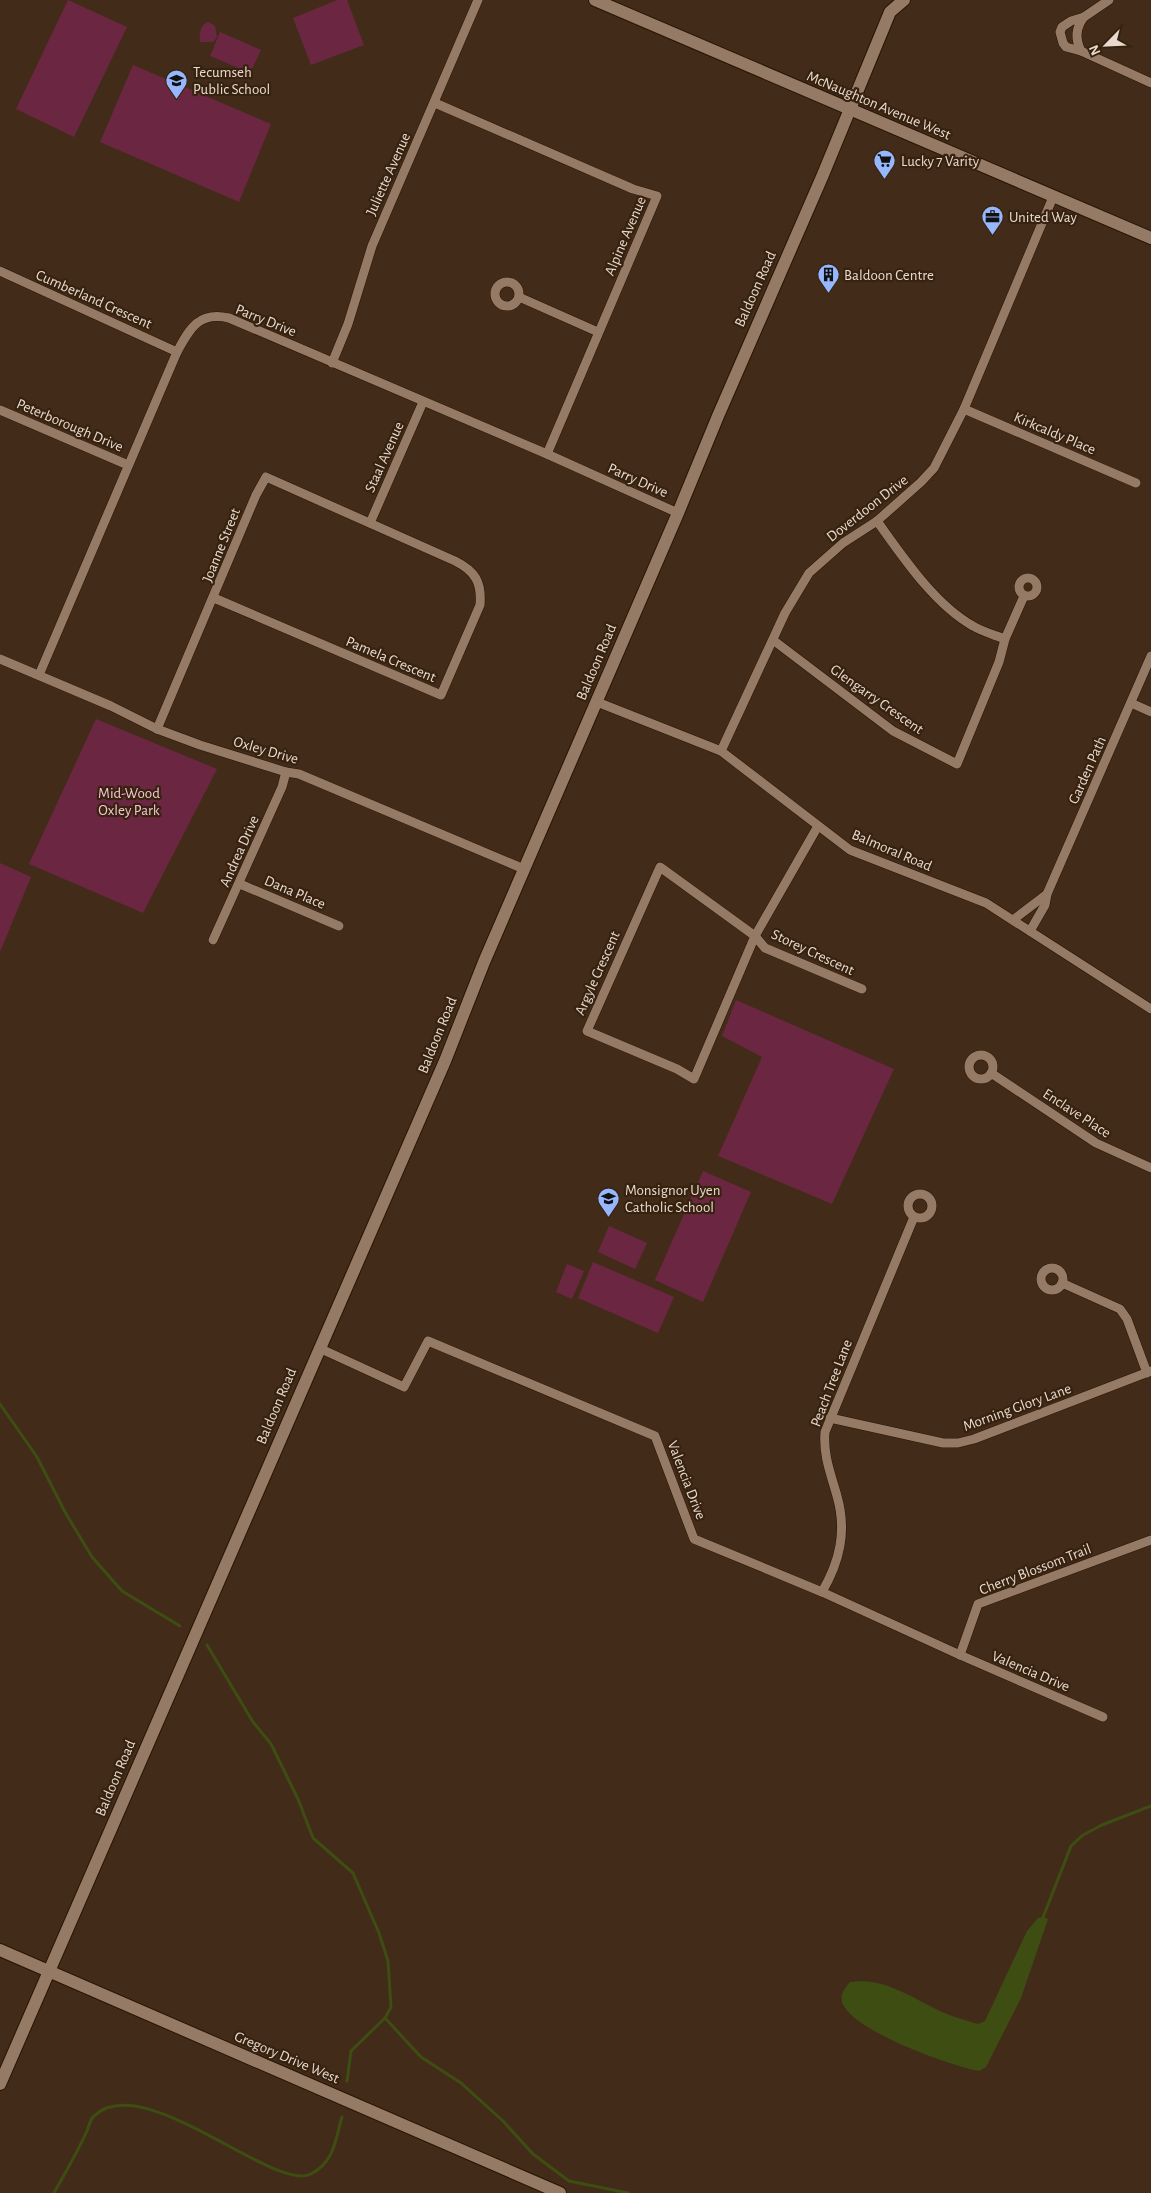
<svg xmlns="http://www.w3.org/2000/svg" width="1151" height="2193" font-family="'Alegreya Sans',sans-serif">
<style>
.green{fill:#6b2641}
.water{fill:#3e4d12}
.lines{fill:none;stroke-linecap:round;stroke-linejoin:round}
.stream{stroke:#3e4d12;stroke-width:3}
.street-casing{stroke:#281402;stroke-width:10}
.secondary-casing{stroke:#281402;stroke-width:14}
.street{stroke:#957a65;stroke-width:9}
.secondary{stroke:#957a65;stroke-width:12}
.labels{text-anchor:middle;stroke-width:4.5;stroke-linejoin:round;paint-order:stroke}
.poi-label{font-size:15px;fill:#e9dacf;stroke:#37220f;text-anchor:start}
.street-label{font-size:15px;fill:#e9dacf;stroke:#37220f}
.park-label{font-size:15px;fill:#f3c6d4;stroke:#37220f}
</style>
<rect width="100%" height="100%" fill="#422c19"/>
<!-- green -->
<g class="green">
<polygon points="68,0 127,27 74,137 16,109"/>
<polygon points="337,0 347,0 364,45 311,65 293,18"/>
<path d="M209 22 215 26 217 37 213 42H200C199 34 200 24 209 22Z"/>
<polygon points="220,32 261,50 250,73 210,56"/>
<polygon points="133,65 271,124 239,202 100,142"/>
<polygon points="96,719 217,769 143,913 29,864"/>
<polygon points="0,863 31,877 0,952"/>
<polygon points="736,1000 894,1069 832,1204 718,1156 762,1057 722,1036"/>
<polygon points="703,1171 751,1192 703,1302 655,1280"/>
<polygon points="609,1226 647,1243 635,1269 598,1252"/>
<polygon points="593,1262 674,1297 658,1333 578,1298"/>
<polygon points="567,1264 584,1271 572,1299 556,1292"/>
</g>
<!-- water -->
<path class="water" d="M1043 1917 1048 1919 1021 1998 986 2067 979 2071C951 2066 850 2030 842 2002 840 1994 845 1988 850 1982 888 1976 918 2003 952 2016 960 2019 969 2021 978 2024L985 2021 1027 1931 1038 1918Z"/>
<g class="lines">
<!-- stream -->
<g class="stream">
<polyline points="0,1404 37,1457 65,1512 92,1557 122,1591 180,1626"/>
<polyline points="207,1645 253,1722 271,1744 298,1799 313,1838 353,1873 379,1933 388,1961 391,2007 385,2018 351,2051 347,2081"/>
<polyline points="1042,1920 1071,1846 1083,1835 1102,1825 1151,1806"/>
<polyline points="385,2018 421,2057 461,2083 503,2121 533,2154 569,2181 628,2193"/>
<path d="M54 2193C65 2173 77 2153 86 2133 89 2127 90 2119 94 2116 144 2069 274 2193 311 2174 335 2161 335 2140 342 2117"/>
</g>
<defs>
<g id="street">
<polyline points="1109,0 1084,17 1071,21 1062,27 1060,32 1063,43 1066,47 1081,51 1151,83"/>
<path d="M1081 51C1075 39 1076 27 1084 17"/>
<polyline points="435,103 633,189 657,196 547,454"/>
<polyline points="0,271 177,352"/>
<circle cx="507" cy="294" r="12"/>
<polyline points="519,297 598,332"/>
<polyline points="332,363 348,324 372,246 478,0"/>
<polyline points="964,409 1136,483"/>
<polyline points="0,410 128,465"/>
<path d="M877 521C903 557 934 604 973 626 983 632 995 635 1005 639"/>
<polyline points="370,523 423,402"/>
<circle cx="1028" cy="587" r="9"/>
<polyline points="773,640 893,731 957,764 999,662 1005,639 1024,596"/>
<polyline points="0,659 111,706 157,729 200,745 286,772 299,774 524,869"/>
<path d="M39 675 177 352C190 328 199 311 229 318L547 454 678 513"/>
<polyline points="597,702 721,751 850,850 986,903 1151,1009"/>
<polyline points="1131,703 1151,712"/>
<path d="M157 729 256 495 266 477 455 561C475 571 482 582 480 605L441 695 214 598"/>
<polyline points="721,751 785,613 809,573 843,543 877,521 921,482 934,468 964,409 1053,197"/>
<polyline points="818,826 755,936 694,1079 677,1069 587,1031 660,867 755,936 765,948 862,989"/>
<polyline points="240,884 339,926"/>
<polyline points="1013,920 1047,894"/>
<polyline points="1030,931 1045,905 1047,894 1151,656"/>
<polyline points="213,940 282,787 286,772"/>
<circle cx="981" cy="1067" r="12"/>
<polyline points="991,1073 1096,1143 1151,1168"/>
<circle cx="920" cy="1206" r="12"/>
<circle cx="1052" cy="1279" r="11"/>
<polyline points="1062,1283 1120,1309 1127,1319 1147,1373"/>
<polyline points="319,1348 404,1387 428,1341 655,1436 694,1539 822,1592 960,1655 1103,1717"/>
<polyline points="830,1418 943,1443 958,1443 974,1439 1151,1371"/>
<path d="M822 1592C840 1561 847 1531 837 1496 831 1474 823 1456 825 1432L914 1217"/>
<polyline points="960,1655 978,1604 1151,1540"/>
</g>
<g id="secondary">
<polyline points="595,0 1151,238"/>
<polyline points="0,1950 560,2193"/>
<polyline points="0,2084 445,1061 484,962 678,513 718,416 822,177 890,12 904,0"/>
</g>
</defs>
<!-- street casing -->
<use href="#street" class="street-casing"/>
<!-- secondary casing -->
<use href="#secondary" class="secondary-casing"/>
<!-- street -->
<use href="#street" class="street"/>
<!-- secondary -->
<use href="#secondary" class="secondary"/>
</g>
<!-- icons -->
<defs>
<symbol id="school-pin" viewBox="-11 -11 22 30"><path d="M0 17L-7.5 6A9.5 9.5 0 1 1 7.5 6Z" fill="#96b6fd" stroke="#37220f"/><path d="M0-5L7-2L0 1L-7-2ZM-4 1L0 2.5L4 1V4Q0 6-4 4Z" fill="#111"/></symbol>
<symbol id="supermarket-pin" viewBox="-11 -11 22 30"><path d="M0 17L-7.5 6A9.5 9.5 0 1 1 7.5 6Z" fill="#96b6fd" stroke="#37220f"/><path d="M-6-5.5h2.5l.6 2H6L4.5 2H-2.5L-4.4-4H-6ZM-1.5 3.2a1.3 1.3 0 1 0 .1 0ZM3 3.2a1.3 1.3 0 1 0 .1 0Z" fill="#111"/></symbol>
<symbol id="office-pin" viewBox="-11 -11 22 30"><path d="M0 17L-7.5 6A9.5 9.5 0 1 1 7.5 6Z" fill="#96b6fd" stroke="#37220f"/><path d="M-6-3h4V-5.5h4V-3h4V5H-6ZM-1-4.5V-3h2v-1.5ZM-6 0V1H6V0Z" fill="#111"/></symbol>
<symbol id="building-pin" viewBox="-11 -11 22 30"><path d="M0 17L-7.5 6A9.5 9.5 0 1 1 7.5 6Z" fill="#96b6fd" stroke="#37220f"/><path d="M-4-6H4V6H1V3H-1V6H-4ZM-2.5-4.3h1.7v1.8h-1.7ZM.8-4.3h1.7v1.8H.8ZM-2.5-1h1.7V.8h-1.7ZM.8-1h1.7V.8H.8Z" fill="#111"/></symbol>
</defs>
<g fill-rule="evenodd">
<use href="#school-pin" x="164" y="68" width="25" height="34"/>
<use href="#supermarket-pin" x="872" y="148" width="25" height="34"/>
<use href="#office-pin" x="980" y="204" width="25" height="34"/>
<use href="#building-pin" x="816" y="262" width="25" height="34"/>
<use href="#school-pin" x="596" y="1186" width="25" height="34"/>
</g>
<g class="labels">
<!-- poi labels -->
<g class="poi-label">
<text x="193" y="77">Tecumseh<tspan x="193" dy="17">Public School</tspan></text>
<text x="901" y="166">Lucky 7 Varity</text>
<text x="1009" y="222">United Way</text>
<text x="844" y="280">Baldoon Centre</text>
<text x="625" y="1195">Monsignor Uyen<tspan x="625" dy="17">Catholic School</tspan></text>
</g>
<!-- street labels -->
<g class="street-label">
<text transform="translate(879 105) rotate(23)" y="5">McNaughton Avenue West</text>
<text transform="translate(388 174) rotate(-66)" y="5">Juliette Avenue</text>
<text transform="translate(625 236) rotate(-67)" y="5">Alpine Avenue</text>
<text transform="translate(755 289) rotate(-66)" y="5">Baldoon Road</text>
<text transform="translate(94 299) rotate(24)" y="5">Cumberland Crescent</text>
<text transform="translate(266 320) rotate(22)" y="5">Parry Drive</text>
<text transform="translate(70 425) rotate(23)" y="5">Peterborough Drive</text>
<text transform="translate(1055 433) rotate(23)" y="5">Kirkcaldy Place</text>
<text transform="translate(384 457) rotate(-66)" y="5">Staal Avenue</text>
<text transform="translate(638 480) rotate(24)" y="5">Parry Drive</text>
<text transform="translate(867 508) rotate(-38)" y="5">Doverdoon Drive</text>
<text transform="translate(221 545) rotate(-68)" y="5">Joanne Street</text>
<text transform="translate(391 659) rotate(23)" y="5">Pamela Crescent</text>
<text transform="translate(596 662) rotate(-67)" y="5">Baldoon Road</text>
<text transform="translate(877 699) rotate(35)" y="5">Glengarry Crescent</text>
<text transform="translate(266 750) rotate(16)" y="5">Oxley Drive</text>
<text transform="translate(1087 770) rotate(-66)" y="5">Garden Path</text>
<text transform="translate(892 850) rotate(23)" y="5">Balmoral Road</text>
<text transform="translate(239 851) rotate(-66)" y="5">Andrea Drive</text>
<text transform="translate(295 892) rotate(23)" y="5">Dana Place</text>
<text transform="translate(813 952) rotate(25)" y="5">Storey Crescent</text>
<text transform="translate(597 973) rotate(-66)" y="5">Argyle Crescent</text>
<text transform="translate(437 1035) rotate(-68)" y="5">Baldoon Road</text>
<text transform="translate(1077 1113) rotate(33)" y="5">Enclave Place</text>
<text transform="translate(831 1383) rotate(-69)" y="5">Peach Tree Lane</text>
<text transform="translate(276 1406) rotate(-67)" y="5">Baldoon Road</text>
<text transform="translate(1017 1407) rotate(-20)" y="5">Morning Glory Lane</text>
<text transform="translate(687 1480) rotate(69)" y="5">Valencia Drive</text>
<text transform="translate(1035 1569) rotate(-21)" y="5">Cherry Blossom Trail</text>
<text transform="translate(1031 1671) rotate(23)" y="5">Valencia Drive</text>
<text transform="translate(115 1778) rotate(-67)" y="5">Baldoon Road</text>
<text transform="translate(287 2057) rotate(23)" y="5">Gregory Drive West</text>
</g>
<!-- park labels -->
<g class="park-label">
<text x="129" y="798">Mid-Wood<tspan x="129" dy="17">Oxley Park</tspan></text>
</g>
</g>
<!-- north arrow -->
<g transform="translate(1106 45) rotate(246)" stroke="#37220f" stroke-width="4" paint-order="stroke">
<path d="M0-4L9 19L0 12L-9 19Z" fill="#e9dacf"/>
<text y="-8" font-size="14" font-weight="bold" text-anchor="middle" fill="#e9dacf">N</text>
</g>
</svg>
